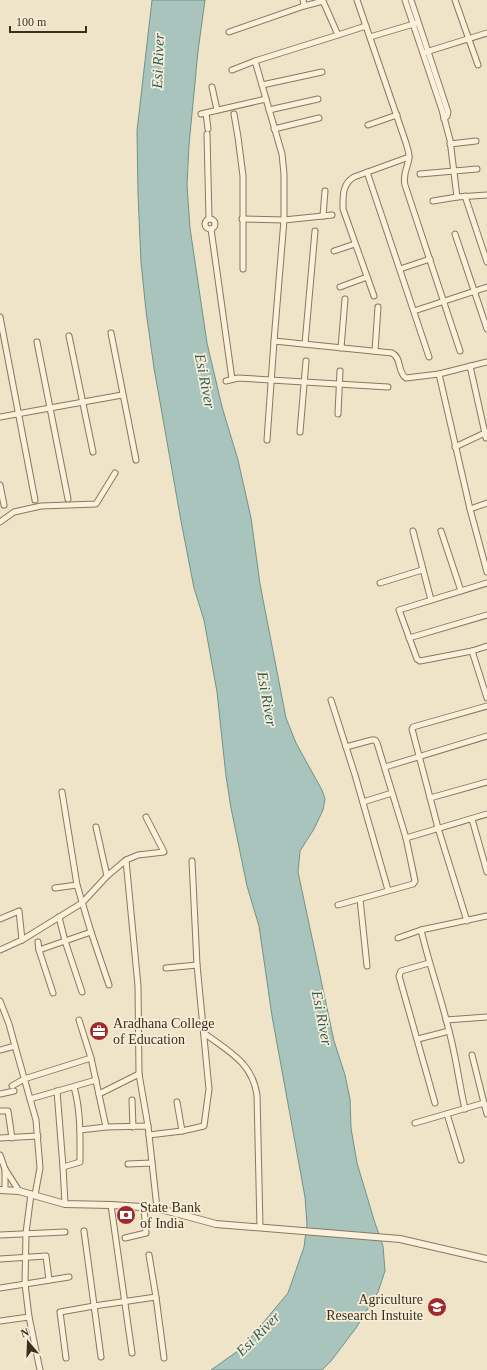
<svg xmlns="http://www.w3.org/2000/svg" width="487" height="1370" font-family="Georgia,serif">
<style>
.water{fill:#a9c4bc;stroke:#6f938a}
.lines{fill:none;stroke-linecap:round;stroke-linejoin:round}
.minor-casing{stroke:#8d765c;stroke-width:7}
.tertiary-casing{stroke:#8d765c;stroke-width:8}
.minor{stroke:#faf1dc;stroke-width:5}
.tertiary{stroke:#faf1dc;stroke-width:6}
.labels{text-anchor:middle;stroke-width:3.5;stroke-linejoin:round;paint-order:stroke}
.poi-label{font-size:14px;fill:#3d2e20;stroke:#f7eed8;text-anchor:start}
.water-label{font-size:15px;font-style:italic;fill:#2f5d5a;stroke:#f7eed8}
</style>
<rect width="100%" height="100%" fill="#f0e4c8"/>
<!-- water -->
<polygon class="water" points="152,0 205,0 198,51 189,145 187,185 190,228 207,343 222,407 238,460 251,518 260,584 286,718 296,743 322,790 325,799 323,810 314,829 300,851 298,872 334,1041 345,1075 350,1099 351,1128 357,1163 374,1220 383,1246 385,1271 378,1292 356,1328 331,1361 322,1370 211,1370 242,1348 288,1293 304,1247 307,1224 305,1197 272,1016 259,926 247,886 231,808 226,776 217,692 204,620 194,588 181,521 154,368 146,311 141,262 138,194 137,131"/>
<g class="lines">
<defs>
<g id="minor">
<polyline points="303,0 304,6 323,1 338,35 366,26"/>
<path d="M357 0 406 143C407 147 409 152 409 156 409 167 402 172 405 185L460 351"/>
<polyline points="405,0 442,110 450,140 457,197 487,195"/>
<polyline points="411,0 448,112 447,116 444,119"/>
<polyline points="455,0 478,65"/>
<polyline points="229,32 304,6"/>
<polyline points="370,37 417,23"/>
<polyline points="426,52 487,33"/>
<polyline points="232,70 255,61"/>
<polyline points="262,85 322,72"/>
<polyline points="212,87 217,110"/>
<polyline points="269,110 318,99"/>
<polyline points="206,113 208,129"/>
<polyline points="201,114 266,99"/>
<polyline points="234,114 238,137 243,176 243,269"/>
<polyline points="368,125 397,115"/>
<polyline points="274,129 319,118"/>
<polyline points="207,134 209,219"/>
<polyline points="450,144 476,141"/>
<polyline points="367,172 429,357"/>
<polyline points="420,174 477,169"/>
<polyline points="465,196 487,262"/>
<polyline points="433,201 457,197"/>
<polyline points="323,216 325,191"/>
<circle cx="210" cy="224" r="5"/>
<polyline points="242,219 284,220 332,215"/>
<polyline points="211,229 232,379"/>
<polyline points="455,234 487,329"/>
<polyline points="334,251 355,244"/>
<polyline points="400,269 430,259"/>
<polyline points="340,287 367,277"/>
<path d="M374 296 343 209C343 196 342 184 354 177L409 157"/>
<polyline points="414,311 487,287"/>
<polyline points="0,317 35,500"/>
<polyline points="111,333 136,460"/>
<polyline points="69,336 93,452"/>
<polyline points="274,341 284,220 284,174 282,154 255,61 338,35"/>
<polyline points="37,342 68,499"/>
<polyline points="305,344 315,231"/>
<polyline points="341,348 345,299"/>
<polyline points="375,351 378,307"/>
<polyline points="487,362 439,374 470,509 487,572"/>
<polyline points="470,366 486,438"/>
<polyline points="226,381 238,378 388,387"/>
<polyline points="338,414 340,371"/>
<polyline points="0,417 122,395"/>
<polyline points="300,432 306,361"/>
<path d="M267 440 274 341 392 353C402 358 397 372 406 378L439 374"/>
<polyline points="455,447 487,432"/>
<polyline points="0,485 4,505"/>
<polyline points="470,509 487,503"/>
<polyline points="0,522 14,512 41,506 96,504 115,473"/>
<polyline points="413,531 431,600"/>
<polyline points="441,531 461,591"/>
<polyline points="380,583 422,570"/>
<polyline points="487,583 399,610 417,659 420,661 472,651 487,646"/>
<polyline points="409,638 487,615"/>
<polyline points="472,651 487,698"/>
<polyline points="331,700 355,775 388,890"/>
<polyline points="385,767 487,736"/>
<polyline points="62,792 77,885 91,932 109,985"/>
<polyline points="430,798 487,782"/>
<polyline points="363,802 392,793"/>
<polyline points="472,819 487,872"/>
<polyline points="96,827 107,876"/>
<polyline points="406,838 487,814"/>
<polyline points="126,860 138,986 139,1074 148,1126"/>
<polyline points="192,861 197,965"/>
<polyline points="55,888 77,885"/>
<polyline points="360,899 367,966"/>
<polyline points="338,905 413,884 415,881 406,838 377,743 375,740 372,740 346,747"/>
<polyline points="59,917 65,941 82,992"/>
<polyline points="0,919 19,911 22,940"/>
<polyline points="467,921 438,828 412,729 413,727 487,706"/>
<path d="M421 930C429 964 441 997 449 1031 456 1056 459 1083 465 1109"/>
<polyline points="398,938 421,930 487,916"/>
<polyline points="38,942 39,950"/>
<polyline points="0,950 22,940 82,903 107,876 126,860 138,855 164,852 146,817"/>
<polyline points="429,963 401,971 399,976 435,1103"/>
<polyline points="53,993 39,950 91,932"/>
<polyline points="0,1001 9,1024 15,1046"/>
<polyline points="79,1020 91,1058 106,1127 148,1126 157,1208"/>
<polyline points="446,1020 487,1017"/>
<path d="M204 1033C229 1052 252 1062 257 1095L260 1227"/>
<polyline points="418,1039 449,1031"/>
<polyline points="0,1050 15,1046 36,1120 40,1168 35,1195"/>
<polyline points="12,1086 24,1079 91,1058"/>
<polyline points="57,1091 63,1167 65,1204"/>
<polyline points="0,1094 14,1091"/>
<polyline points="99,1094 139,1074"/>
<polyline points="30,1099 96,1080"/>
<polyline points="132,1100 133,1127"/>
<polyline points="177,1102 182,1131"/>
<polyline points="484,1103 487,1114"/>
<polyline points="0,1111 8,1111 12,1138"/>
<polyline points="447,1114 461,1160"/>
<polyline points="415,1123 484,1103 472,1055"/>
<polyline points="80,1130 106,1127"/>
<polyline points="149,1135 182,1131 204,1126 209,1089 197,965 166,968"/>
<polyline points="0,1138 38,1136"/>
<polyline points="0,1155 5,1169 19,1191"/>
<polyline points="128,1164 152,1163"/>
<path d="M63 1167 80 1162C80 1137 81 1111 74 1087"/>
<polyline points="5,1190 5,1169"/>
<polyline points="31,1194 26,1233 25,1284 29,1317 40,1370"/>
<polyline points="111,1205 132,1353"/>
<polyline points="84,1231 101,1357"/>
<polyline points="0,1235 65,1232"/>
<polyline points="125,1238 146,1233 144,1207"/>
<polyline points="149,1255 156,1297"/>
<polyline points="0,1259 46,1256 49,1280"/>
<polyline points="0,1288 69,1277"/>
<polyline points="0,1321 29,1317"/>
<polyline points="66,1358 60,1312 94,1306 156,1297 164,1358"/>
</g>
<polyline id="tertiary" points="0,1190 19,1191 65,1204 111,1205 157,1208 216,1224 400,1239 487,1259"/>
</defs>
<!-- minor casing -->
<use href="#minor" class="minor-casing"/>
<!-- tertiary casing -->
<use href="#tertiary" class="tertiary-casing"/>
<!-- minor -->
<use href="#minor" class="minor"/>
<!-- tertiary -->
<use href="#tertiary" class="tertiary"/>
</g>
<!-- icons -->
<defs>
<symbol id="office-disc" viewBox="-11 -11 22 22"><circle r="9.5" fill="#9e2a2b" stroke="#f7eed8"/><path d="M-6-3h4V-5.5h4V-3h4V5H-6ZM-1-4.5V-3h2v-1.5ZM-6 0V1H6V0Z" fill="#fff"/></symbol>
<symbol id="bank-disc" viewBox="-11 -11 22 22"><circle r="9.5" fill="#9e2a2b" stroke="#f7eed8"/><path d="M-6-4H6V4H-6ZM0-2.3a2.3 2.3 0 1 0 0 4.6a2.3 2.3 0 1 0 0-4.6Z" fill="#fff"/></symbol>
<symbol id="university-disc" viewBox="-11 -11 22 22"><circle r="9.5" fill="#9e2a2b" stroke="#f7eed8"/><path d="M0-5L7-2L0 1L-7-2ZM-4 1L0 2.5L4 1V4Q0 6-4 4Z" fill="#fff"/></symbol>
</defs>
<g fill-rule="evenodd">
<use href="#office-disc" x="88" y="1020" width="22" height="22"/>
<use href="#bank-disc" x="115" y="1204" width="22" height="22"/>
<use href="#university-disc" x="426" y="1296" width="22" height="22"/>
</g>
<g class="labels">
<!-- poi labels -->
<g class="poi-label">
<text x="113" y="1028">Aradhana College<tspan x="113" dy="16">of Education</tspan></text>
<text x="140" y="1212">State Bank<tspan x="140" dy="16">of India</tspan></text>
<text x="423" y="1304" text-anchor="end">Agriculture<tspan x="423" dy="16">Research Instuite</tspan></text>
</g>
<!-- water labels -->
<g class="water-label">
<text transform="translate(158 61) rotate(-88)" y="5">Esi River</text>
<text transform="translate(205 381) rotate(79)" y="5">Esi River</text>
<text transform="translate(267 699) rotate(80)" y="5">Esi River</text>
<text transform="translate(322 1018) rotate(79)" y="5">Esi River</text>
<text transform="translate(258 1334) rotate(-45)" y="5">Esi River</text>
</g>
</g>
<!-- north arrow -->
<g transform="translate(28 1342) rotate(341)" stroke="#f7eed8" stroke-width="3" paint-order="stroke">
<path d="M0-3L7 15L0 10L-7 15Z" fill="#3d2e20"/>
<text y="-6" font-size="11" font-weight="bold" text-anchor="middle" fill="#3d2e20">N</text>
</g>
<!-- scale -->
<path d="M10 26v6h76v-6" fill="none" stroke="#3d2e20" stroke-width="2"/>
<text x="16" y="26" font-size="12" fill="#3d2e20" stroke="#f7eed8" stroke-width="3" paint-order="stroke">100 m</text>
</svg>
